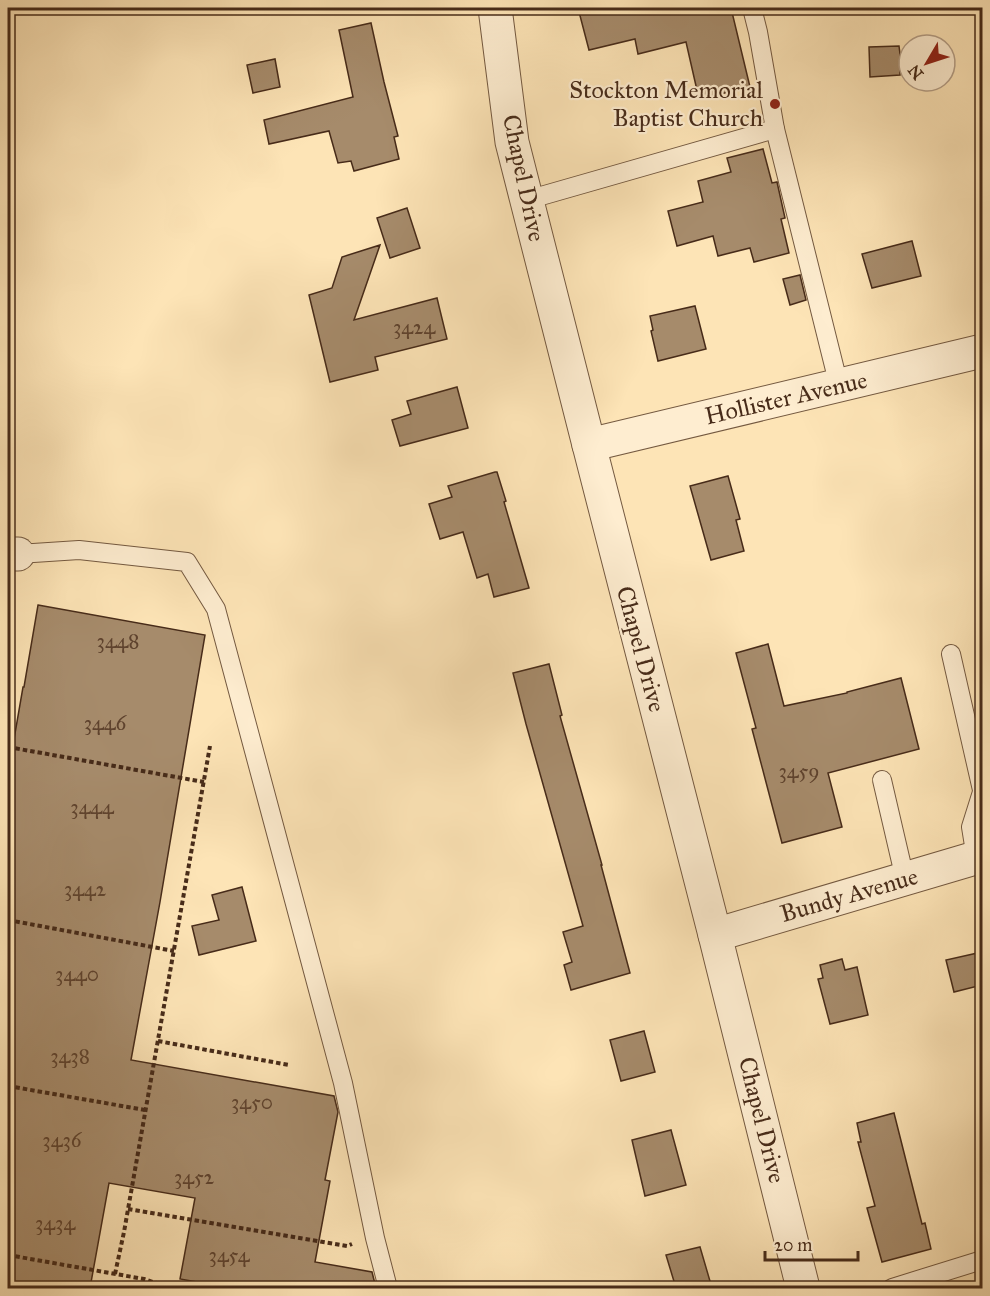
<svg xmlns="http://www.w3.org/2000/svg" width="990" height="1296" font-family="'IM FELL Great Primer',serif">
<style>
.building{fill:#a68b6b;stroke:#472b19;stroke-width:1.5}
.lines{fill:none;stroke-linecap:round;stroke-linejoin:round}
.service-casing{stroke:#745940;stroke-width:20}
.minor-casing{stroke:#745940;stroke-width:35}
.path{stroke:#472b19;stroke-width:4;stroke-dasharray:4.5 3;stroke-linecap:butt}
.service{stroke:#feedd0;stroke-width:18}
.minor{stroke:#feedd0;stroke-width:33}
.poi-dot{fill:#8f2418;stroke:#feedd0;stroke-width:2}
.labels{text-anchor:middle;stroke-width:4.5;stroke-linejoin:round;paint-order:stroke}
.number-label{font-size:21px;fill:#5f432e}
.poi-label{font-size:24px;fill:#472b19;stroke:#feedd0;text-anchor:end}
.street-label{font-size:24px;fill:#472b19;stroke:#feedd0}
</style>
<rect width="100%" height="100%" fill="#fde4b6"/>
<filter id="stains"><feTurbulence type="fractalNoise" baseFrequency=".00333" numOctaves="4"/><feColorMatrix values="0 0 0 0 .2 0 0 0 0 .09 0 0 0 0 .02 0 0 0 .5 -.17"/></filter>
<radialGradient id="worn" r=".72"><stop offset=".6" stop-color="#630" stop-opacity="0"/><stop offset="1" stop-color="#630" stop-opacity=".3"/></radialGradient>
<!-- building -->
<g class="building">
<polygon points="578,8 731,8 750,87 699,99 686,42 638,54 635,39 589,50"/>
<polygon points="371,23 384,82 398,136 394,137 399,159 354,171 351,161 338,163 329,131 269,144 264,120 353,97 339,30"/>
<polygon points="899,46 902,70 900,70 900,75 870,77 869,47"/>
<polygon points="275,59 280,87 253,93 247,65"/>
<polygon points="763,149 772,183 777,182 785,218 781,219 789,253 754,262 750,248 718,256 713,236 677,246 668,211 703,202 698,181 731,172 727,158"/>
<polygon points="407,208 420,248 390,258 377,218"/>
<polygon points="912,241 921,276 872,288 862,254"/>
<polygon points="380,245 354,320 437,298 447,339 375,357 378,370 330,382 309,295 332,288 342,257"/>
<polygon points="800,275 806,300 790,305 783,279"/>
<polygon points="695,306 706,349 658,361 651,331 653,330 650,316"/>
<polygon points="457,387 468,428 400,446 392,420 411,414 407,401"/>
<polygon points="495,472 497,472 506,501 504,502 529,588 494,597 488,574 477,578 463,532 440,539 429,504 452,497 448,486"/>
<polygon points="728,476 740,519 736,520 744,551 711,560 690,486"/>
<polygon points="38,605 205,635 160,902 131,1060 334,1096 338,1112 325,1180 330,1181 315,1262 372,1272 376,1288 231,1288 180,1279 195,1198 109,1183 90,1288 8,1288 8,774 23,687 24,687"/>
<polygon points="768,644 784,706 847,693 847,692 901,678 919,749 828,773 842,827 782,843 752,729 756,728 736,653"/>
<polygon points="549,664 562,715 560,716 602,865 601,865 630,973 571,990 564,965 572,962 563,932 583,926 526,724 513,673"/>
<polygon points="242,887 256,941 199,955 192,926 219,920 212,895"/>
<polygon points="982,952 982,985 954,992 946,960"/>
<polygon points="842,959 845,970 857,967 868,1015 830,1024 818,979 823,978 820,965"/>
<polygon points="644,1031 655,1072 621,1081 610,1040"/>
<polygon points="894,1113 922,1224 925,1223 931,1249 882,1262 867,1208 875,1206 858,1142 861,1142 857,1123"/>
<polygon points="671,1130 686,1185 645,1196 632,1140"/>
<polygon points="700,1247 712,1288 676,1288 666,1255"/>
</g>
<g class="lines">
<defs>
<g id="service">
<polyline points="775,129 839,386"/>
<polyline points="527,200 775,129 758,32 752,8"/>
<polyline points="13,561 18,554 79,550 187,562 216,609 343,1083 375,1238 388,1288"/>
<polyline points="951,654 982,790"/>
<polyline points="882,780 905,879"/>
<polyline points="976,858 971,827 982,792"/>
<polyline points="892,1288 982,1260"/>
</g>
<g id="minor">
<polyline points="495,8 512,142 589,445 715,935 803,1288"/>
<polyline points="589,445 982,351"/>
<polyline points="8,554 18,554"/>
<polyline points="715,935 982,856"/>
</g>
</defs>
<!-- service casing -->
<use href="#service" class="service-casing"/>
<!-- minor casing -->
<use href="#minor" class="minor-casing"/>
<!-- path -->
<g class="path">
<polyline points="8,747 204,782"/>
<polyline points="8,920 174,951"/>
<polyline points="158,1041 289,1065"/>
<polyline points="8,1086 145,1110"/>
<polyline points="128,1209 347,1246 352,1244"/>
<polyline points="8,1255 144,1279 156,1283 155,1288"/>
<polyline points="115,1274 124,1232 210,746"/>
</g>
<!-- service -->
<use href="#service" class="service"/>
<!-- minor -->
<use href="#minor" class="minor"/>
</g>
<!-- markers -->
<circle class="poi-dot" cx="775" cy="104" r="6"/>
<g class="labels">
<!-- number labels -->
<g class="number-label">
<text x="414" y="334">3424</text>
<text x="118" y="648">3448</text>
<text x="105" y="730">3446</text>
<text x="799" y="778">3459</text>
<text x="92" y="814">3444</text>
<text x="85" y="896">3442</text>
<text x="77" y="981">3440</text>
<text x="70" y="1063">3438</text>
<text x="252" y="1109">3450</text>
<text x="62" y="1147">3436</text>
<text x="194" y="1184">3452</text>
<text x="55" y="1230">3434</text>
<text x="229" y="1262">3454</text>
</g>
<!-- poi labels -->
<g class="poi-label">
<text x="763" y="98">Stockton Memorial<tspan x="763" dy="28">Baptist Church</tspan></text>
</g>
<!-- street labels -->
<g class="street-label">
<text transform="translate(524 178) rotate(78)" y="8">Chapel Drive</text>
<text transform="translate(786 398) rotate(-13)" y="8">Hollister Avenue</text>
<text transform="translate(641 649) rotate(75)" y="8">Chapel Drive</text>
<text transform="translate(849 895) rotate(-16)" y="8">Bundy Avenue</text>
<text transform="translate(762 1120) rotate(76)" y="8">Chapel Drive</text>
</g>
</g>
<!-- margin -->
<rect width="990" height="1296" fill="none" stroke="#fde4b6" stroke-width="30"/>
<rect x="9" y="9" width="972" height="1278" fill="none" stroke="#472b19" stroke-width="3"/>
<rect x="15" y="15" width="960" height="1266" fill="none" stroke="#472b19" stroke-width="1.5"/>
<!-- north arrow -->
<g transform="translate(927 63) rotate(231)"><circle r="28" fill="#feedd0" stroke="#b59f87" stroke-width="1.5"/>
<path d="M0-4.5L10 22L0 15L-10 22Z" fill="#8f2418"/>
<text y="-9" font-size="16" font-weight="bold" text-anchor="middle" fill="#472b19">N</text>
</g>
<!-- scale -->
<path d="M765 1251v9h93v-9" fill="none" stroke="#472b19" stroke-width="3"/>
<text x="774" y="1251" font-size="18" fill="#472b19" stroke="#feedd0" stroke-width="4.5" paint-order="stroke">20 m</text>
<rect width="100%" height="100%" filter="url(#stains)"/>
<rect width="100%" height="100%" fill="url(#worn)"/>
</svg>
